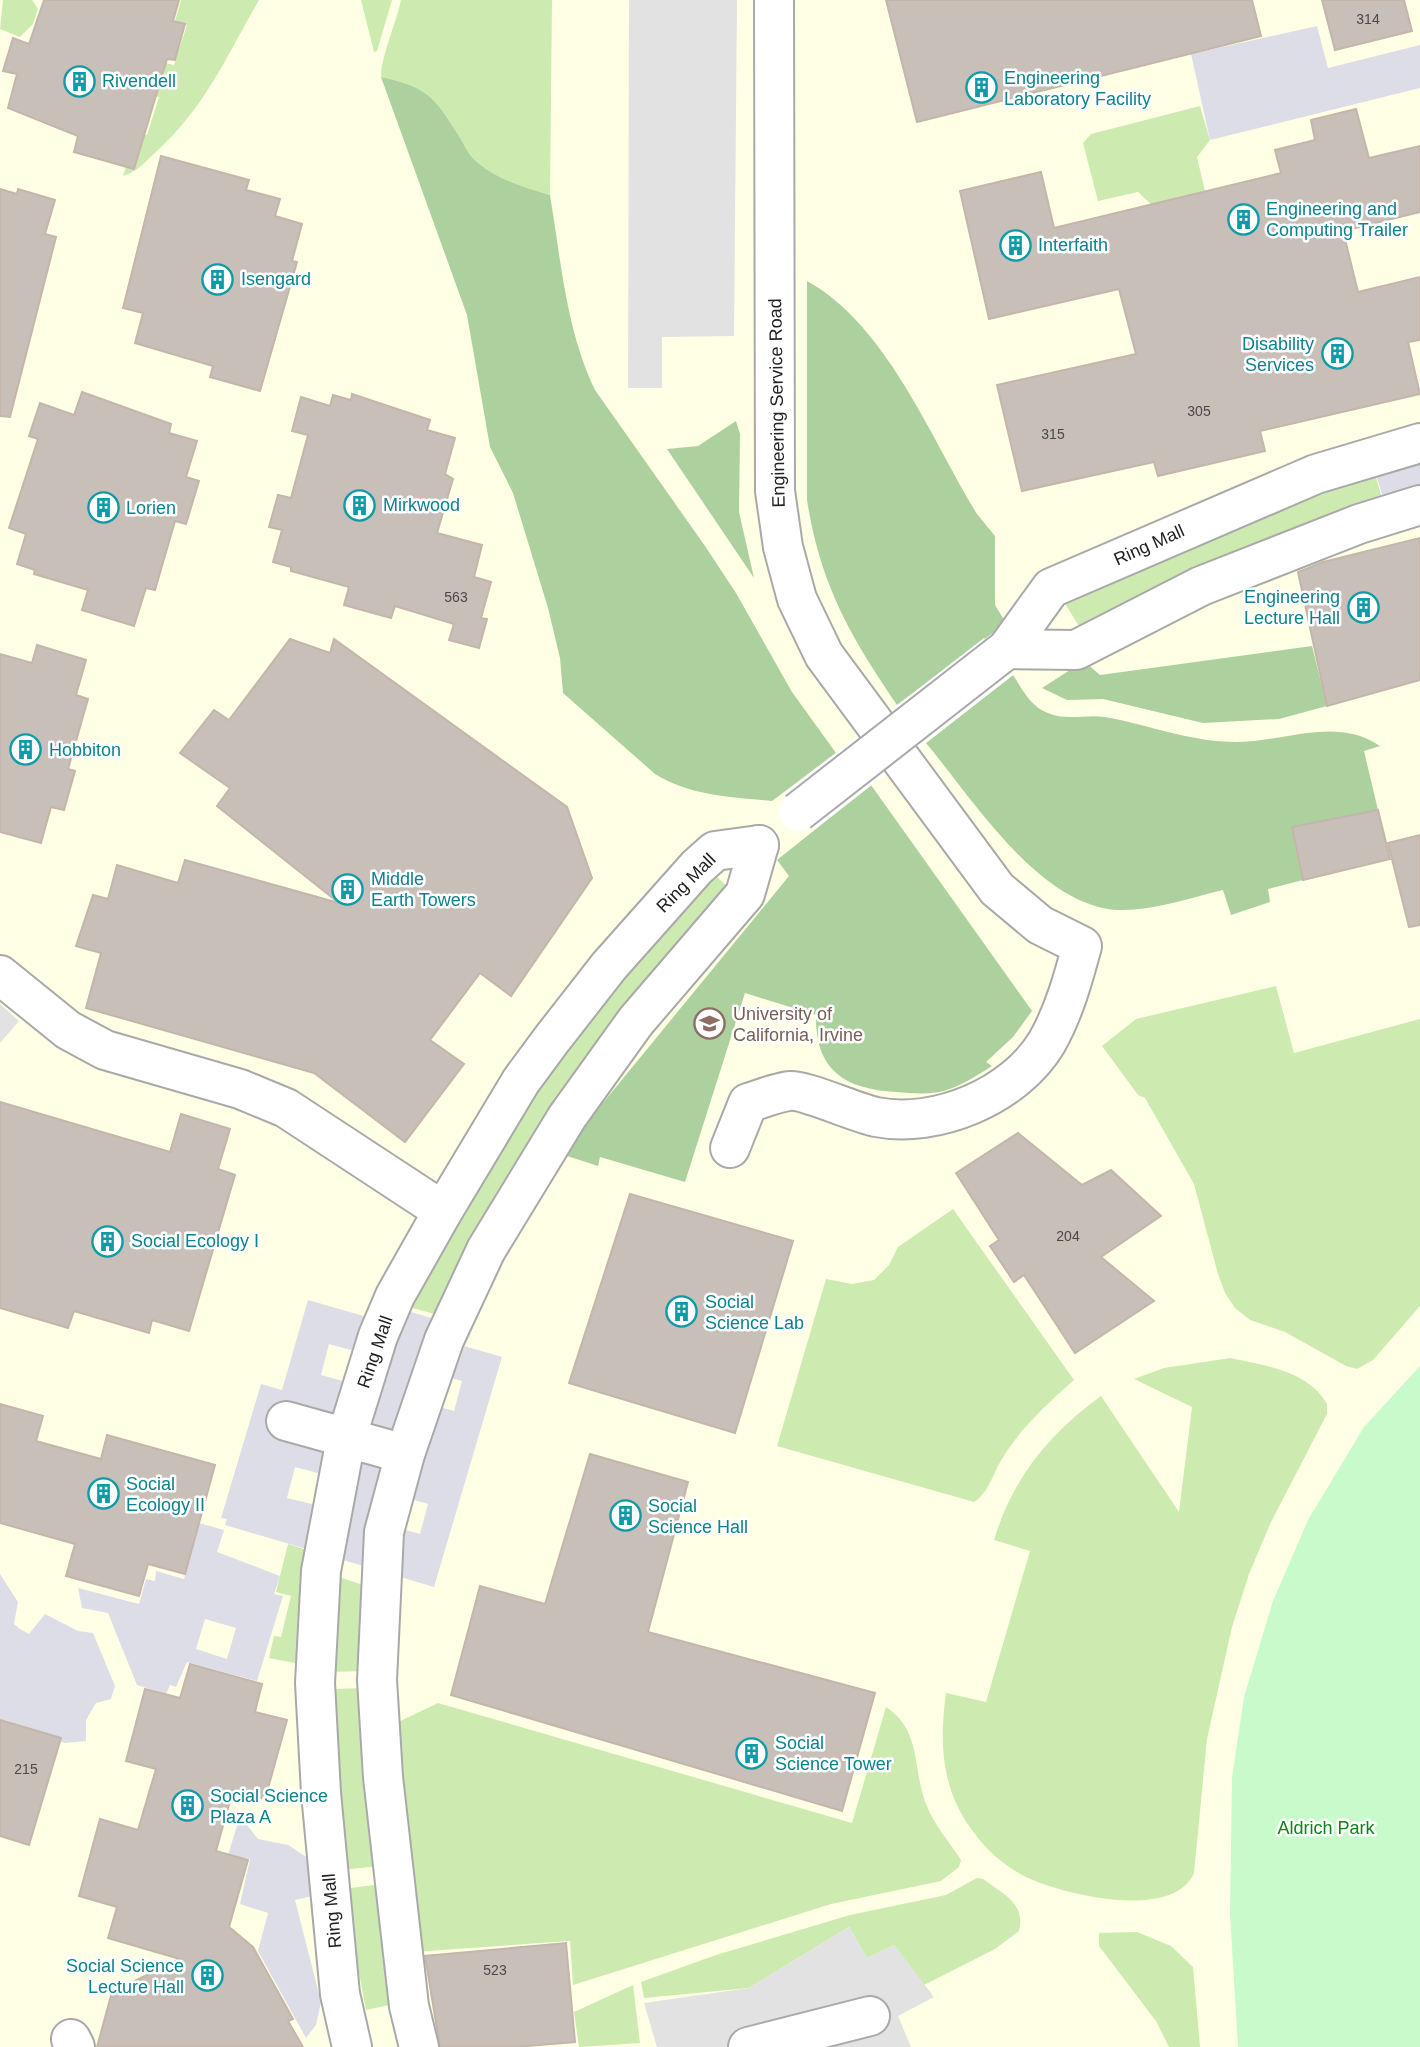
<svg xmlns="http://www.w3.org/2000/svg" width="1420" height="2047" font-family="Helvetica,sans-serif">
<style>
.education{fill:#ffffe5}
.grass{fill:#cdebb0}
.forest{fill:#add19e}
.park{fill:#c8facc}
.parking{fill:#e2e2e2}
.plaza{fill:#dddde8;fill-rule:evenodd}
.pier{fill:#fff}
.building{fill:#c7bfb8;stroke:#c4b6ab;stroke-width:2}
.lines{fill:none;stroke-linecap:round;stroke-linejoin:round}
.minor-casing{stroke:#a9a9a9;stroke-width:42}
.minor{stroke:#fff;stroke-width:38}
.minor-bridge-casing{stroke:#a9a9a9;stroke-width:42;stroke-linecap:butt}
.minor-bridge{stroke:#fff;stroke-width:38}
.labels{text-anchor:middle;stroke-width:5;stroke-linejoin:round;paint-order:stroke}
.number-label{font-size:14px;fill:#4b4948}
.culture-label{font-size:18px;fill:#0d838f;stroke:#fff;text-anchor:start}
.street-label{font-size:18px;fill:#222;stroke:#fff}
.education-label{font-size:18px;fill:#785e54;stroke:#fff;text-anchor:start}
.park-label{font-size:18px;fill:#0c8416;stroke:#fff}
</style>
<rect width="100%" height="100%" fill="#f2efe9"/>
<!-- education -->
<rect class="education" x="0" y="0" width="1420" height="2047"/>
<!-- grass -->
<g class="grass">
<polygon points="3,0 32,0 38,9 33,24 20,37 0,29"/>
<path d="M181 0H259C226 57 206 106 157 151 146 161 137 172 123 176L136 133 147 135 159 97 140 91 148 59 174 65 187 25 175 21Z"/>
<polygon points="361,0 392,0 377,51 374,52"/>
<path d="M401 0H552L550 195C524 187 498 180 477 162 469 156 464 144 459 136 434 96 427 87 381 77 381 56 396 24 401 0Z"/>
<polygon points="1200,106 1210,140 1197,157 1205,191 1152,205 1138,192 1098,201 1083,143 1091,134"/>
<polygon points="1373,467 1384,505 1082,631 1064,602"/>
<polygon points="712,872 735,894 442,1316 405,1306 548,1062"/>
<polygon points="1276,986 1294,1053 1420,1019 1420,1306 1373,1360 1357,1369 1346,1366 1285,1332 1250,1320 1235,1308 1225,1293 1218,1274 1194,1184 1145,1098 1138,1095 1102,1046 1136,1019"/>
<path d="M953 1209 1074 1380C1046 1405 1016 1432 998 1466 992 1478 986 1495 974 1502L777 1446 826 1279 852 1284 874 1280 889 1265 898 1247Z"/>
<path d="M1230 1358C1264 1365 1309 1371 1327 1404V1414L1271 1522 1249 1574 1232 1627 1207 1739 1194 1873C1173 1921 1066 1895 1028 1878 1007 1868 988 1852 975 1834 941 1791 939 1744 946 1693L986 1702 1030 1551 994 1540C1013 1477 1049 1434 1101 1396L1179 1512 1192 1407 1134 1379 1164 1368Z"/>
<polygon points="288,1544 313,1552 305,1665 269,1658 274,1636 281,1637 291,1596 276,1592"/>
<polygon points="333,1575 372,1588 366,1671 330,1672"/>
<polygon points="367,1688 380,1866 342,1870 330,1689"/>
<path d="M438 1703 852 1823 886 1707C922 1731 912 1767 926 1804 934 1825 949 1841 961 1860L959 1867 941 1881 831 1904 573 1985 570 1941 413 1952 390 1726Z"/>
<path d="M977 1878 983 1879C1003 1894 1026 1903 1019 1931L995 1949 924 1985 894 1945 867 1958 849 1927 749 1988 644 1998 641 1982 716 1955 850 1915 946 1895Z"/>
<polygon points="381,1884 403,2002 366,2010 343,1889"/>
<polygon points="1137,1932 1171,1946 1193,1967 1200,2047 1169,2047 1156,2021 1099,1946 1099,1933"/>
<polygon points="633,1985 640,2043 579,2047 574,2012"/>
</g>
<!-- forest -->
<g class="forest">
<path d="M381 77C427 87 434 96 459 136 464 144 469 156 477 162 498 180 524 187 550 195 561 261 566 329 595 390L705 546 736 593 792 692 836 753 772 801C730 797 691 796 655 774L563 693 560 658 548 608 513 493 490 447 467 315Z"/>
<path d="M807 281C887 325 931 439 977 514L995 536V605L1006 623 897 705C850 636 820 584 807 500Z"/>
<polygon points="736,421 740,434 739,512 754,578 667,449 698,446"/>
<polygon points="1312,646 1327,706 1279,719 1203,723 1103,699 1067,700 1042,688 1084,661 1100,675"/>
<path d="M1013 675C1023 690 1030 706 1048 713 1066 721 1086 714 1105 717 1149 725 1191 742 1236 742 1285 742 1336 716 1380 746L1364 751 1378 810 1292 827 1303 880 1268 889 1270 902 1231 915 1223 890C1189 898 1153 911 1118 910 1039 906 972 798 926 743Z"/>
<path d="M871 785 1032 1011 1013 1037 986 1062 992 1066C978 1075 961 1086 944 1091 929 1095 911 1093 896 1092 844 1089 815 1070 816 1015L745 993 685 1182 600 1157 598 1166 561 1154 789 876 777 860Z"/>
</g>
<!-- park -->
<polygon class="park" points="1420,1366 1420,2047 1238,2047 1230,1914 1232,1778 1244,1697 1273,1601 1308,1520 1364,1427"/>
<!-- parking -->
<g class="parking">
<polygon points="629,0 737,0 734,336 662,337 662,388 628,388"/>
<polygon points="0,1004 19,1021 0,1043"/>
<polygon points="849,1927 867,1958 894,1945 934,1997 898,2016 911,2047 657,2047 644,2003 749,1988"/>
</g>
<!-- plaza -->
<g class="plaza">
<polygon points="1317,26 1328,68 1420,45 1420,88 1210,140 1191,54"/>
<polygon points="1420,434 1420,515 1391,522 1367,447"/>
<path d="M308 1300 374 1319 401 1309 462 1327 454 1343 502 1357 434 1587 225 1525 227 1519 221 1518 261 1384 282 1390ZM329 1344 358 1352 350 1383 321 1375ZM433 1373 462 1381 454 1411 425 1403ZM295 1467 325 1475 316 1505 287 1498ZM400 1496 428 1504 420 1534 391 1526Z"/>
<path d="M199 1523 224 1530 217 1552 280 1576 274 1594 283 1596 257 1681 187 1662 176 1687 170 1685 166 1694 137 1685 108 1613 82 1608 78 1588 139 1604 146 1579 155 1581 156 1571 184 1579ZM205 1619 236 1628 227 1659 196 1649Z"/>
<polygon points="0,1574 18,1602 14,1624 20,1629 29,1634 45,1614 78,1631 93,1633 115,1686 111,1699 96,1703 86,1720 86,1741 65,1743 0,1719"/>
<polygon points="240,1816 258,1839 288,1845 317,1864 321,1894 295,1900 321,2002 316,2025 306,2038 258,1951 268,1913 240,1904 250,1859 228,1855"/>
</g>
<!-- pier -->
<polygon class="pier" points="984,638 1013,675 814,830 784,793"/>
<!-- building -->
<g class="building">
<polygon points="44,0 179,0 173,21 185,24 175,60 167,59 134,169 74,152 78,136 8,108 17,74 3,71 13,38 29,44"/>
<polygon points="886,0 1252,0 1261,36 917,122"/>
<polygon points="1322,0 1404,0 1412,31 1335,50"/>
<polygon points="1356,109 1369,158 1420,146 1420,212 1343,231 1358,292 1420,277 1420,340 1408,342 1420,394 1260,431 1265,451 1158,476 1154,462 1022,491 997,385 1136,354 1119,289 989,319 960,191 1041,172 1054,228 1281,173 1275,150 1315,140 1311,120"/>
<polygon points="161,156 249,180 246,190 280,199 275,216 302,224 292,261 297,262 260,391 210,377 213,366 135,343 143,313 123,308"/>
<polygon points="0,189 17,194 18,189 55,200 45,234 56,237 10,417 0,416"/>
<polygon points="82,392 171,424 169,433 197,441 186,477 199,481 186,524 175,521 155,590 146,588 134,626 82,610 88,590 34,574 35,570 17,564 26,534 9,528 38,439 29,436 40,403 74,415"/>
<polygon points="352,394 430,420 427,430 455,438 445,474 453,479 437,533 482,545 474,577 491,582 481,618 487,619 479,648 449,640 454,624 395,606 391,618 344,605 349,587 291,571 291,567 273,562 282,530 269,527 278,495 291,498 308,435 292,431 301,397 330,406 333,395 351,400"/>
<polygon points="1420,538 1420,680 1327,706 1298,572 1323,562"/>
<polygon points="290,639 330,653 334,639 567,807 592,878 511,996 480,973 430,1040 464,1064 405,1142 314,1073 86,1008 101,953 76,946 93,895 108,899 117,865 178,883 185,860 339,903 217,806 230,788 180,753 214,710 229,720"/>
<polygon points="37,645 86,660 76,695 88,699 68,769 75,771 64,810 51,807 41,843 0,832 0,654 32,663"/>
<polygon points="1378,810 1390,859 1303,880 1292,827"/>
<polygon points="1420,835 1420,925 1409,927 1388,843"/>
<polygon points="0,1102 170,1152 181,1114 230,1129 218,1169 235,1175 189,1331 152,1320 149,1333 74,1311 68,1328 0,1308"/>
<polygon points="1018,1133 1082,1185 1111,1170 1161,1216 1101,1257 1154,1301 1075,1353 1024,1275 1014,1282 990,1246 999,1240 956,1173"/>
<polygon points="630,1194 793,1241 735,1433 569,1383"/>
<polygon points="0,1404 43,1416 36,1441 101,1459 107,1435 215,1465 185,1574 148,1564 139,1596 66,1576 75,1544 0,1523"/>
<polygon points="590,1454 688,1482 648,1632 875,1693 842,1811 451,1695 480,1586 545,1604"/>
<polygon points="190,1664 262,1684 255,1712 287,1720 265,1799 233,1790 216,1851 248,1860 229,1927 253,1947 293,2019 288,2021 303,2047 97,2047 112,1992 180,1959 108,1938 117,1907 79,1896 100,1819 138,1830 156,1769 126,1761 145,1689 180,1698"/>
<polygon points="0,1720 61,1738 29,1845 0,1836"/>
<polygon points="566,1943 575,2042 515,2047 440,2047 425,1956"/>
</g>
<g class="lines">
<defs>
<g id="minor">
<polyline points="1007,649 1076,650 1201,586 1359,524 1420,505"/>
<polyline points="998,656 1007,649 1051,588 1316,474 1420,443"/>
<polyline points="0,975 68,1030 105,1050 240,1089 286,1108 443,1211"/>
<path d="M730 1148 748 1103C761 1099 775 1093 789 1091 804 1089 856 1113 876 1117 936 1129 1015 1096 1047 1042 1064 1012 1073 979 1082 946L1040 925 997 889 824 655 797 599 783 547 775 491 774 0"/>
<polyline points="286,1421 405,1454"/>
<polyline points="71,2039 75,2047"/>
<polyline points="352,2047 340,1994 321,1793 315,1683 321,1571 346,1439 378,1336 395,1296 443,1211 521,1081 552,1039 609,966 697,867 715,851 759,845"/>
<polyline points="419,2047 409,2006 383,1777 377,1680 384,1532 405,1454 444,1340 486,1250 567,1117 636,1021 745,894 759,845"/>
<polyline points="748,2047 870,2016"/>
</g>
</defs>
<!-- minor casing -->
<use href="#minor" class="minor-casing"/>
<!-- minor -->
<use href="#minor" class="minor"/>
<defs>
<polyline id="minor-bridge" points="798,812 998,656"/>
</defs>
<!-- minor-bridge casing -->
<use href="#minor-bridge" class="minor-bridge-casing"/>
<!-- minor-bridge -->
<use href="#minor-bridge" class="minor-bridge"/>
</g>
<!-- icons -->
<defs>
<symbol id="building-ring" viewBox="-11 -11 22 22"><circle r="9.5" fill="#fff" stroke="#0f9aa8" stroke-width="1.5"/><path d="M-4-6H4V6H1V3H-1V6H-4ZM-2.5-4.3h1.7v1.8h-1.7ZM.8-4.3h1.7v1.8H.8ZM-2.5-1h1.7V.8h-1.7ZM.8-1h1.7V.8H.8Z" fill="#0f9aa8"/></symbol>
<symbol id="university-ring" viewBox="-11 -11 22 22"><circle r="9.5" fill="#fff" stroke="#8d6e63" stroke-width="1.5"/><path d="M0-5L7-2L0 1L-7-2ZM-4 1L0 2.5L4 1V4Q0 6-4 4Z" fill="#8d6e63"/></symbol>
</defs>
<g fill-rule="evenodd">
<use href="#building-ring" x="62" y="64" width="35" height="35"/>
<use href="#building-ring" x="964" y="70" width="35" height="35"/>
<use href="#building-ring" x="1226" y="202" width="35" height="35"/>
<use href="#building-ring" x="998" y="228" width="35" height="35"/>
<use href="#building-ring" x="200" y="262" width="35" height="35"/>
<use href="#building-ring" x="1320" y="336" width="35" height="35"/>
<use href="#building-ring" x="342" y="488" width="35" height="35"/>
<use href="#building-ring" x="86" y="490" width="35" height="35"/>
<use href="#building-ring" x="1346" y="590" width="35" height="35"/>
<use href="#building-ring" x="8" y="732" width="35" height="35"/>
<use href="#building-ring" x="330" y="872" width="35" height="35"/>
<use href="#university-ring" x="692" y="1006" width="35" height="35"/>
<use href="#building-ring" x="90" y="1224" width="35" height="35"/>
<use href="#building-ring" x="664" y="1294" width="35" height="35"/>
<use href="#building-ring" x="86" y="1476" width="35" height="35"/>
<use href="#building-ring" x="608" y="1498" width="35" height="35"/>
<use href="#building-ring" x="734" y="1736" width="35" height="35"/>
<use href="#building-ring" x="170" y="1788" width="35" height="35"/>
<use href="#building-ring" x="190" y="1958" width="35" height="35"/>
</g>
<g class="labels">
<!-- number labels -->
<g class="number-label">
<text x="1368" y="24">314</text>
<text x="1199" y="416">305</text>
<text x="1053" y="439">315</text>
<text x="456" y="602">563</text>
<text x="1068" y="1241">204</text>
<text x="26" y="1774">215</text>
<text x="495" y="1975">523</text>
</g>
<!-- culture labels -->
<g class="culture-label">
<text x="1004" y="84">Engineering<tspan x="1004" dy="21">Laboratory Facility</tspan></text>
<text x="102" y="87">Rivendell</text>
<text x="1266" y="215">Engineering and<tspan x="1266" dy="21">Computing Trailer</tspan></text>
<text x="1038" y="251">Interfaith</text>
<text x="241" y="285">Isengard</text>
<text x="1314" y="350" text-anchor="end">Disability<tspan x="1314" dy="21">Services</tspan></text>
<text x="383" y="511">Mirkwood</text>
<text x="126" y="514">Lorien</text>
<text x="1340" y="603" text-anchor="end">Engineering<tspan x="1340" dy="21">Lecture Hall</tspan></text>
<text x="49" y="756">Hobbiton</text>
<text x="371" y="885">Middle<tspan x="371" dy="21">Earth Towers</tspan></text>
<text x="131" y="1247">Social Ecology I</text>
<text x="705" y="1308">Social<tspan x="705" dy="21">Science Lab</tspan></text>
<text x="126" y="1490">Social<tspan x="126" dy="21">Ecology II</tspan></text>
<text x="648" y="1512">Social<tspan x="648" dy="21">Science Hall</tspan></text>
<text x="775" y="1749">Social<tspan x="775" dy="21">Science Tower</tspan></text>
<text x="210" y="1802">Social Science<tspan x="210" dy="21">Plaza A</tspan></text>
<text x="184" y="1972" text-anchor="end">Social Science<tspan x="184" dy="21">Lecture Hall</tspan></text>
</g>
<!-- street labels -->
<g class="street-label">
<text transform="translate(777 403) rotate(-91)" y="6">Engineering Service Road</text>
<text transform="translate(1149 545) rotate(-24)" y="6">Ring Mall</text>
<text transform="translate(686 883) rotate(-45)" y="6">Ring Mall</text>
<text transform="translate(375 1352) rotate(-71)" y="6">Ring Mall</text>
<text transform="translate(332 1911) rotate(-95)" y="6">Ring Mall</text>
</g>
<!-- education labels -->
<g class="education-label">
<text x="733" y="1020">University of<tspan x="733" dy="21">California, Irvine</tspan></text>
</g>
<!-- park labels -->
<g class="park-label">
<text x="1326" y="1834">Aldrich Park</text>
</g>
</g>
</svg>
